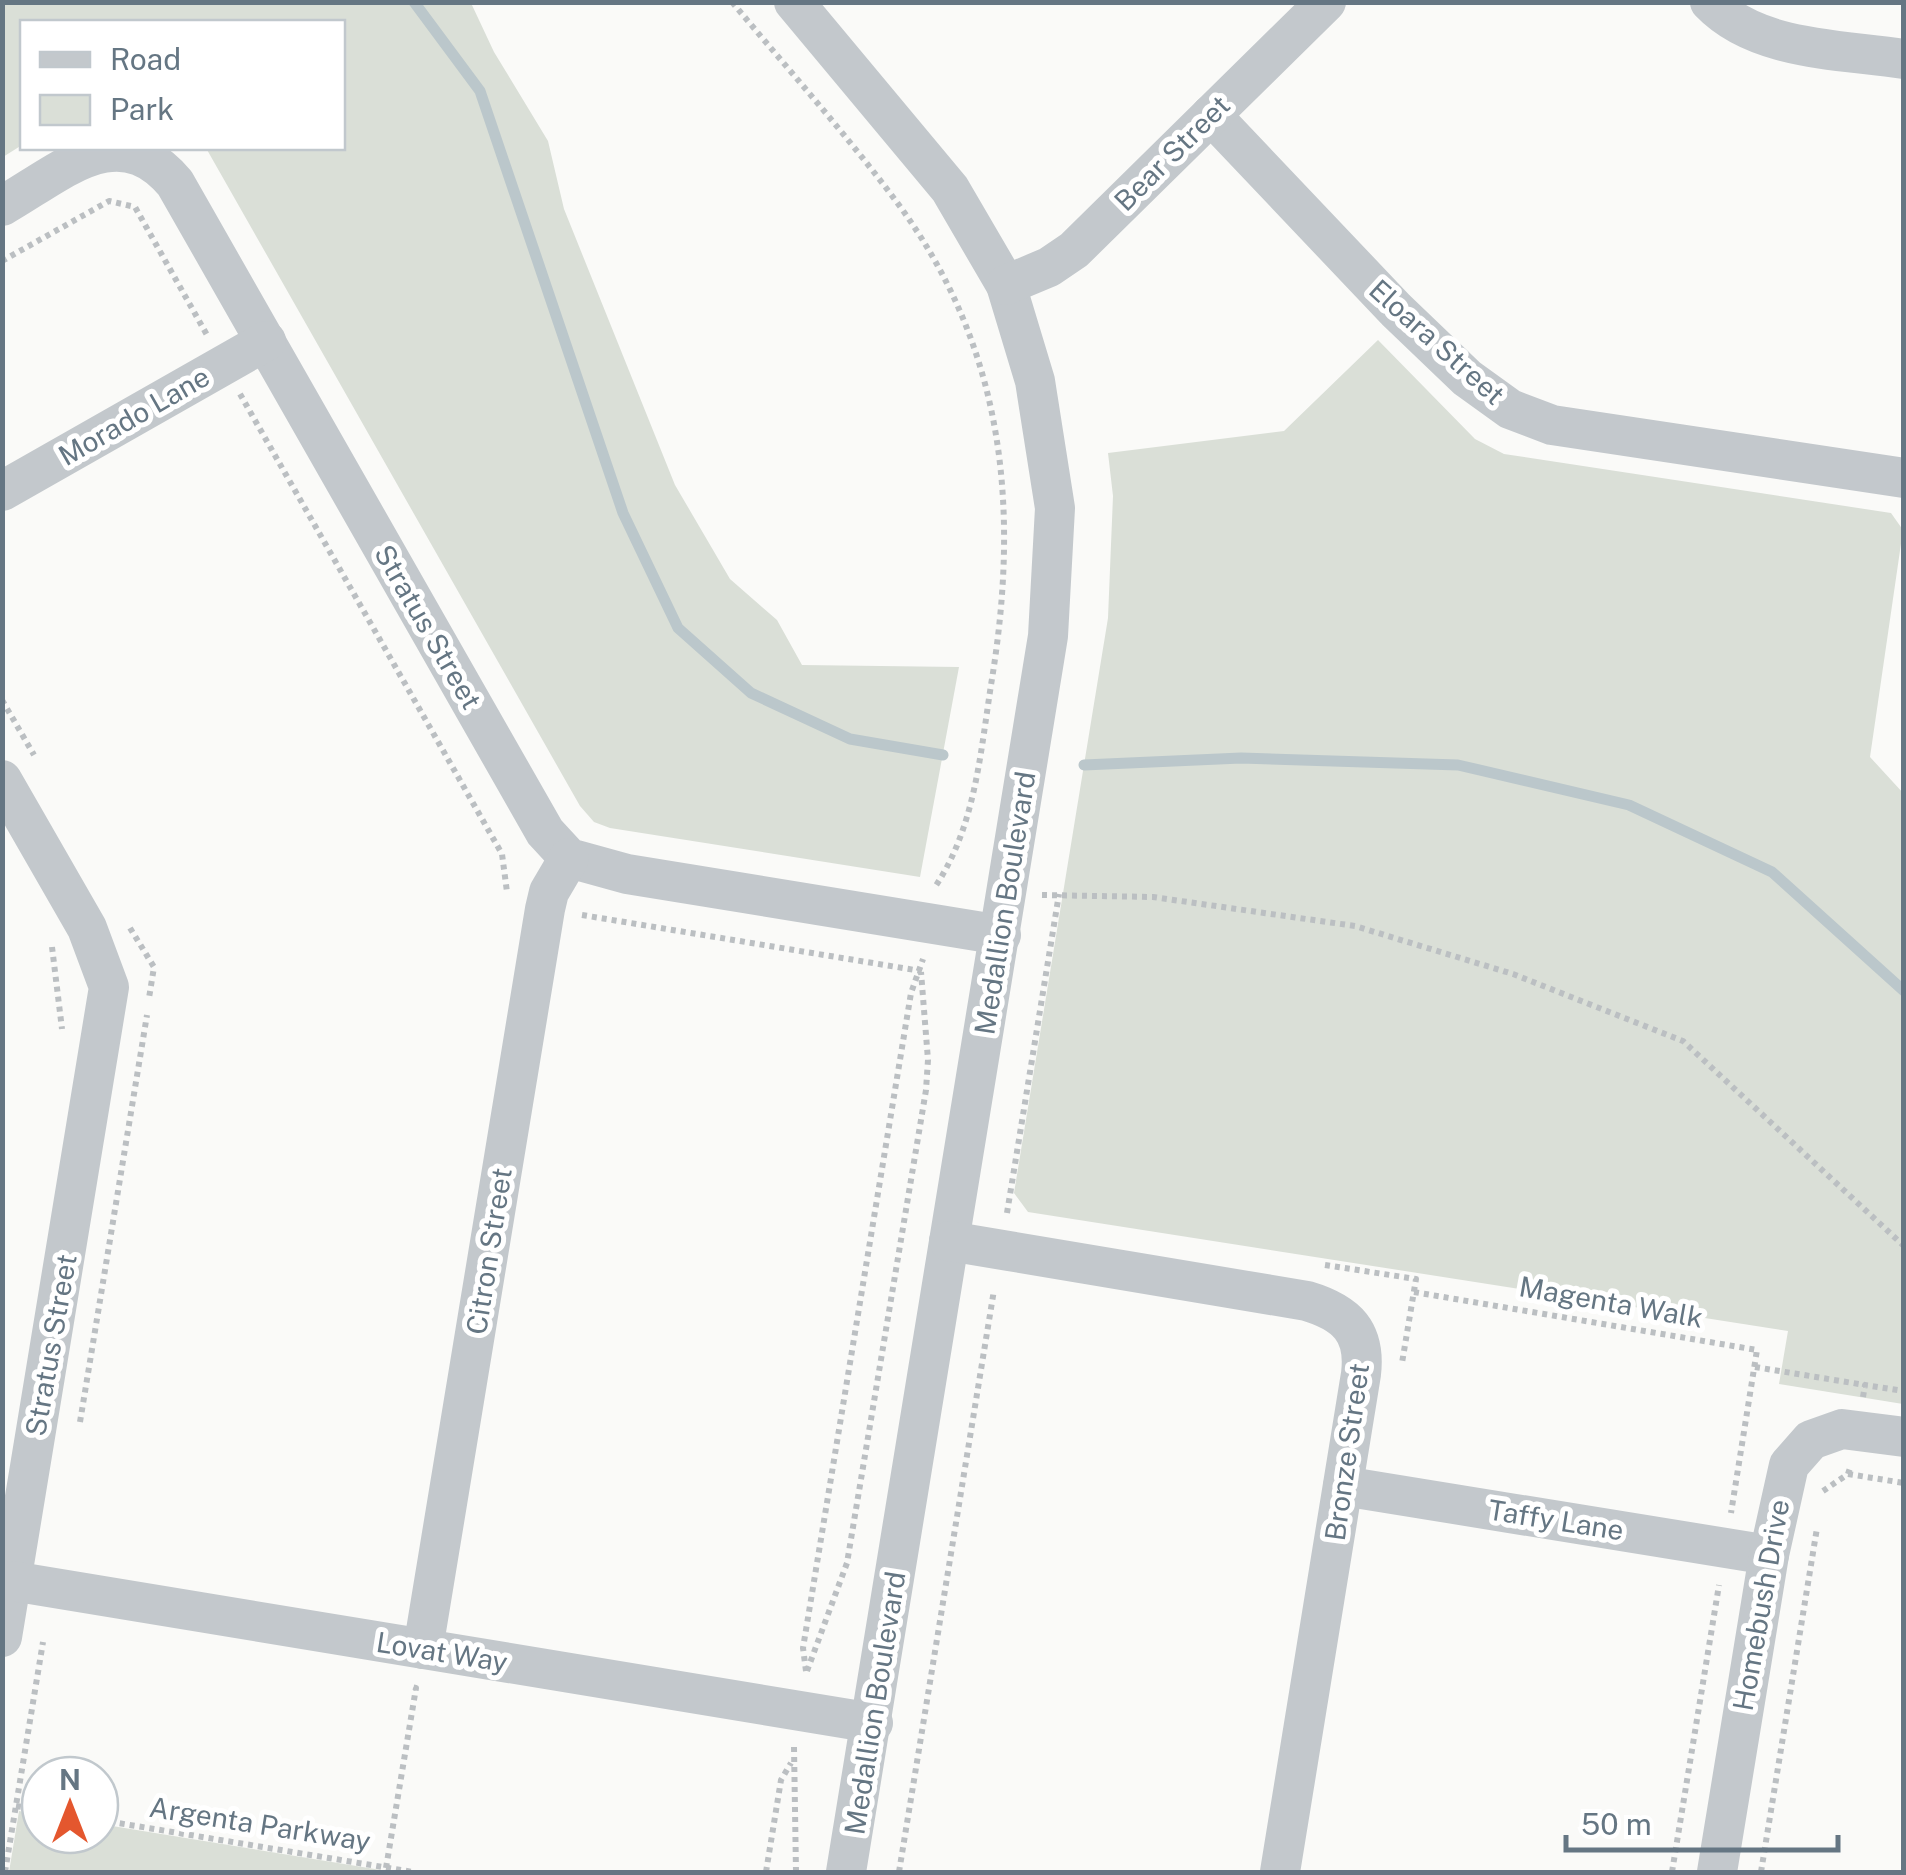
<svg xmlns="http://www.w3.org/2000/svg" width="1906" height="1875" font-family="'Public Sans',sans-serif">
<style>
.green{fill:#dadfd7}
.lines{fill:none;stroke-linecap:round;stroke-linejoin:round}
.stream{stroke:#bbc7cb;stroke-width:11}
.path{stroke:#bbbfc2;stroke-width:6;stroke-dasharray:5 5;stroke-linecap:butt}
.minor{stroke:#c3c8cc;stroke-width:40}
.labels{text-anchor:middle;stroke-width:10;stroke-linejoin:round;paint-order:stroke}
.street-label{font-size:28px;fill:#657683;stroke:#fff}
</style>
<rect width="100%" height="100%" fill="#fafaf8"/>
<!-- green -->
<g class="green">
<polygon points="3,2 471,3 494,52 548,141 564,209 675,485 730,579 777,620 802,665 959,667 920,877 610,828 594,822 580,806 206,148 342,148 342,22 22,22 22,145 3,157"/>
<polygon points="1378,340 1475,439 1504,454 1891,513 1903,530 1870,757 1904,794 1903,1404 1779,1384 1788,1331 1028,1212 1014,1193 1108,618 1113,496 1108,453 1284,431"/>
<polygon points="19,1811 40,1815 40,1835 100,1835 100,1824 393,1872 9,1872"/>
</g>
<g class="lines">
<!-- stream -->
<g class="stream">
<polyline points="414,2 480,91 623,513 678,628 751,693 850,739 943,755"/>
<polyline points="1084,765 1241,758 1458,765 1629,805 1772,872 1904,991"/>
</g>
<!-- path -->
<g class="path">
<path d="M732 2C787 68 845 133 896 201 1006 349 1020 510 991 685 980 756 975 827 935 887"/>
<polyline points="2,261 109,201 135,207 207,335"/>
<polyline points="240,394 502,854 507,892"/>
<polyline points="2,700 34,755"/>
<polyline points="1042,895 1153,897 1355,926 1513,974 1683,1041 1904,1246"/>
<polyline points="582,915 921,971"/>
<polyline points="130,928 154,967 149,998"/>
<polyline points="52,947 62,1029"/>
<polyline points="1007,1213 1059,894"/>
<polyline points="1325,1265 1416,1279 1402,1363"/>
<polyline points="1414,1292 1757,1350 1731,1513"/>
<polyline points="1755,1367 1865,1385"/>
<polyline points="1863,1397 1865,1385 1904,1391"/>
<polyline points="80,1422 147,1015"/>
<polyline points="1848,1474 1904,1483"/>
<polyline points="1823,1491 1848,1474 1850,1468"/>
<polyline points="806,1671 803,1648 911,993 923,959"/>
<polyline points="807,1671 847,1563 926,1090 928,1060 921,972"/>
<polyline points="794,1747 796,1872"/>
<polyline points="16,1806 40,1810"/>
<polyline points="100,1820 413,1872"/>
<polyline points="386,1868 416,1688 411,1687"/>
<polyline points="5,1872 43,1642"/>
<polyline points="766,1872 781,1780 791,1763"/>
<polyline points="899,1872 994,1290"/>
<polyline points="1672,1872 1719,1585"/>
<polyline points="1761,1872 1817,1528"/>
</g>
<!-- minor -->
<g class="minor">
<polyline points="794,2 950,189 1006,285 1035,381 1055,508 1048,636 846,1872"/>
<path d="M1710 2C1757 51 1840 49 1904 59"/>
<polyline points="1211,115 1396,310 1467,378 1510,409 1552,425 1904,478"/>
<path d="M2 206C62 172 118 116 175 183L545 832 569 858 627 874 1001 935"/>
<polyline points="1006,285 1049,267 1074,250 1326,2"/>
<polyline points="2,491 266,341"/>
<polyline points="2,780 87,928 109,987 2,1637"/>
<path d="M949 1241 1307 1301C1347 1313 1366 1332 1361 1374L1280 1872"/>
<polyline points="1343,1486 1769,1555"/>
<polyline points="12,1581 873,1723"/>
<polyline points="423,1649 545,909 549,892 569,858"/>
<polyline points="1717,1872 1769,1555 1789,1465 1811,1440 1842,1429 1904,1437"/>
</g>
</g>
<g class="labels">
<!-- street labels -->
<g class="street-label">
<text transform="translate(1172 153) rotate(-45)" y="10">Bear Street</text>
<text transform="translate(1437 342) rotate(42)" y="10">Eloara Street</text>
<text transform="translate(134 416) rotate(-30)" y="10">Morado Lane</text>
<text transform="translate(428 627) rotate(60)" y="10">Stratus Street</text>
<text transform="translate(1005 903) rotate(-81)" y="10">Medallion Boulevard</text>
<text transform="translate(489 1251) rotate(-81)" y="10">Citron Street</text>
<text transform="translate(1611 1302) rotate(10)" y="10">Magenta Walk</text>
<text transform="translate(51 1345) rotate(-80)" y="10">Stratus Street</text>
<text transform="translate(1347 1452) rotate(-82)" y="10">Bronze Street</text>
<text transform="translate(1556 1520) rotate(9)" y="10">Taffy Lane</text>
<text transform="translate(1761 1605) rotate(-80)" y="10">Homebush Drive</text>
<text transform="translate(442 1652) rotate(9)" y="10">Lovat Way</text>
<text transform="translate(875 1703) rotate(-81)" y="10">Medallion Boulevard</text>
<text transform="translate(260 1824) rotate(9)" y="10">Argenta Parkway</text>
</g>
</g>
<!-- border -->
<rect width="1906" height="1875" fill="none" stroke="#657683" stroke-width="10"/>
<!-- legend -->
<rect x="20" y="20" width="325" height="130" fill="#ffffff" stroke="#c1c8cd" stroke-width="2.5"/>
<rect x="40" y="52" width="50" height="15" fill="#c3c8cc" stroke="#c1c8cd" stroke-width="2.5"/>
<text x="110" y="70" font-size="30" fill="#657683">Road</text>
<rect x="40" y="95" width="50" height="30" fill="#dadfd7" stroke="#c1c8cd" stroke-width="2.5"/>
<text x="110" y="120" font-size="30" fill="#657683">Park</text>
<!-- north arrow -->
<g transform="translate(70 1805)"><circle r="48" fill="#ffffff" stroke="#c1c8cd" stroke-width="2.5"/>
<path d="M0-8L18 38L0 25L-18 38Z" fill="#e4572e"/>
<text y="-15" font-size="28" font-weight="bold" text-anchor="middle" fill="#657683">N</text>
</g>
<!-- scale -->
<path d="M1566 1835v15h272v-15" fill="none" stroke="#657683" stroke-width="5"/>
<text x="1581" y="1835" font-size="30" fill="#657683" stroke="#ffffff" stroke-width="8" paint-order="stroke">50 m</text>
</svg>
